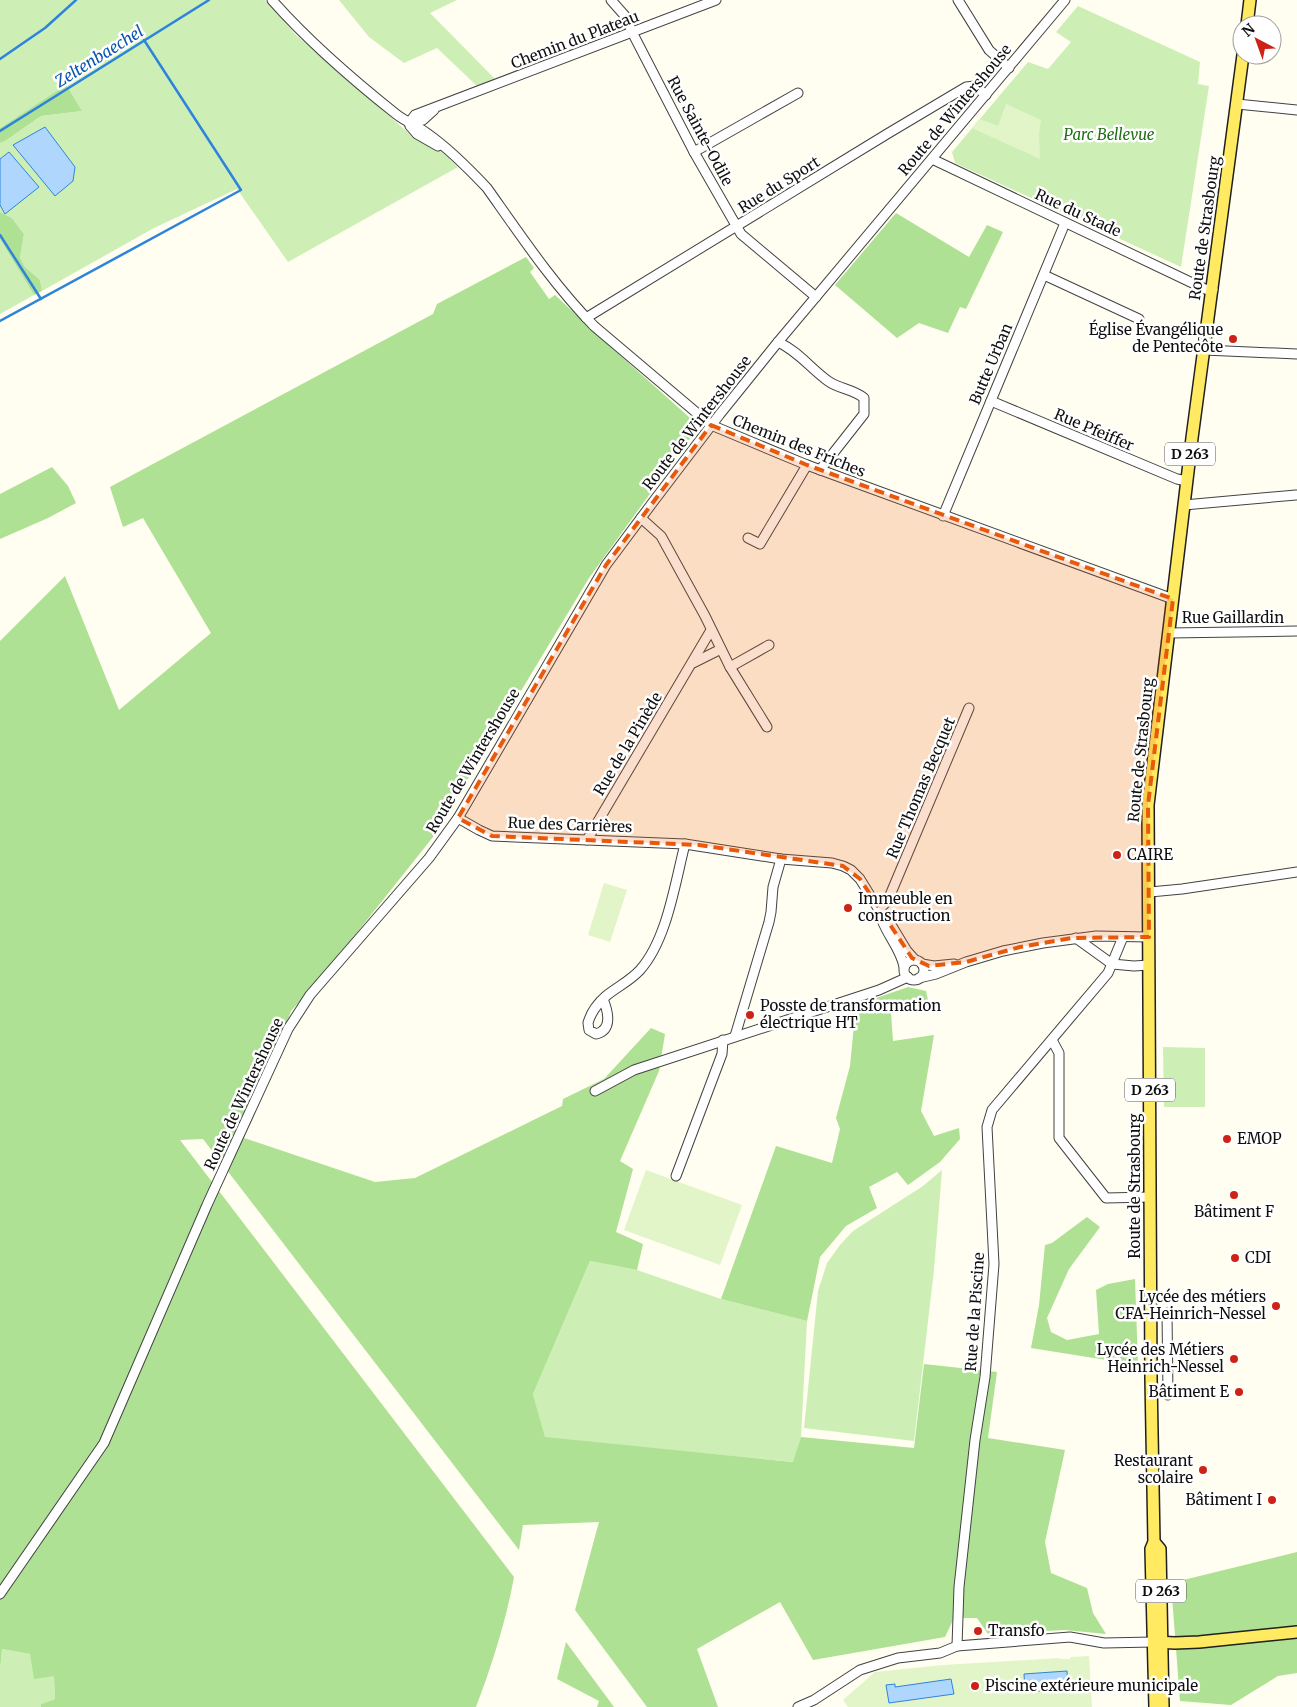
<svg xmlns="http://www.w3.org/2000/svg" width="1297" height="1707" font-family="Merriweather,serif">
<style>
.green{fill:#cdefb5}
.forest{fill:#aee193}
.pitch{fill:#e1f5c8}
.water{fill:#afd7fd;stroke:#2e84dc}
.lines{fill:none;stroke-linecap:round;stroke-linejoin:round}
.stream{stroke:#2e84dc;stroke-width:2.5}
.minor-casing{stroke:#424242;stroke-width:11}
.major-casing{stroke:#202020;stroke-width:14}
.minor{stroke:#fff;stroke-width:9}
.major{stroke:#ffea61;stroke-width:11}
.marked{fill:#e8590c;fill-opacity:0.2;stroke:#e8590c;stroke-width:4;stroke-dasharray:10 6;stroke-linejoin:round}
.poi-dot{fill:#cf2217;stroke:#fff;stroke-width:2}
.labels{text-anchor:middle;stroke-width:5;stroke-linejoin:round;paint-order:stroke}
.shield{fill:#fff;stroke:#575757;stroke-width:1}
.shield-label{font-size:14px;font-weight:bold;fill:#0f0f0f}
.street-label{font-size:15px;fill:#0f0f0f;stroke:#fff}
.park-label{font-size:15px;font-style:italic;fill:#206f17;stroke:#fff}
.poi-label{font-size:15px;fill:#0f0f0f;stroke:#fff;text-anchor:start}
.water-label{font-size:16px;font-style:italic;fill:#0a55af;stroke:#fff}
</style>
<rect width="100%" height="100%" fill="#fffef1"/>
<!-- green -->
<g class="green">
<polygon points="0,0 265,0 296,35 411,135 442,152 458,167 288,262 237,189 154,228 42,291 40,280 25,267 20,258 24,234 12,218 0,212 0,143 5,141 41,116 82,111 65,86 0,128"/>
<polygon points="339,0 457,0 430,13 495,79 477,86 437,48 404,63 369,37"/>
<polygon points="1078,6 1200,62 1198,84 1209,86 1181,267 955,163 952,152 1028,62 1048,69 1071,42 1056,32"/>
<polygon points="0,239 34,295 0,314"/>
<polygon points="1163,1047 1205,1048 1205,1107 1164,1107"/>
<polygon points="942,1170 934,1270 914,1441 804,1428 818,1291 827,1263 840,1245 853,1231 923,1186"/>
<polygon points="590,1261 637,1270 721,1299 807,1321 801,1437 794,1462 545,1438 533,1394"/>
<polygon points="2,1649 30,1654 54,1676 55,1699 41,1704 41,1707 0,1707 0,1671"/>
</g>
<!-- forest -->
<g class="forest">
<polygon points="66,85 82,111 41,116 5,141 0,143 0,128"/>
<polygon points="0,212 12,218 24,234 20,258 25,267 40,280 42,291 34,295 0,239"/>
<polygon points="896,213 969,257 987,225 1003,232 966,309 960,307 948,333 919,323 897,338 835,285"/>
<path d="M526 257 534 268 530 272 549 299 555 295 614 350 699 426 589 578 433 837 324 974 291 1011 244 1138 375 1182 415 1178 562 1106 563 1099 604 1079 651 1028 665 1034 659 1071 620 1161 633 1169 616 1232 643 1244 637 1270 590 1261 533 1394 545 1437 793 1462 801 1437 914 1448 924 1364 997 1372 988 1438 1065 1450 1045 1542 1051 1573 1087 1588 1093 1613 1106 1634 1065 1630 988 1634 977 1618H954L945 1637 813 1660 780 1602 697 1649 718 1707H647L575 1610 599 1522 523 1525 519 1550 203 1139 180 1140 514 1577C506 1621 492 1665 476 1707H41V1704L55 1699 54 1676 34 1679 30 1654 2 1649 0 1671V641L65 576 119 710 211 633 143 518 123 527 110 487 433 314 437 304Z"/>
<polygon points="52,467 68,486 76,503 48,518 0,539 0,494"/>
<polygon points="908,987 926,991 930,1009 891,1013 893,1041 934,1035 921,1111 934,1136 959,1128 960,1139 940,1162 908,1185 897,1172 869,1187 877,1208 846,1226 820,1257 807,1321 721,1299 776,1146 832,1163 840,1129 836,1118 850,1066 856,1005"/>
<polygon points="1087,1217 1100,1227 1069,1269 1047,1318 1051,1332 1067,1340 1099,1334 1096,1290 1108,1284 1135,1279 1138,1365 1031,1348 1039,1305 1045,1245 1052,1243"/>
<polygon points="1297,1552 1297,1673 1278,1676 1231,1705 1180,1701 1171,1583"/>
<polygon points="566,1642 614,1707 597,1707 599,1701 557,1679"/>
</g>
<!-- pitch -->
<g class="pitch">
<polygon points="1006,104 1041,120 1039,134 1040,159 972,128 979,119 998,126"/>
<polygon points="604,883 627,890 610,942 588,935"/>
<polygon points="646,1170 742,1205 720,1265 624,1230"/>
<polygon points="1089,1656 1092,1707 848,1707 843,1700 875,1672 943,1665 1060,1658 1060,1659 1070,1659 1070,1657"/>
</g>
<!-- water -->
<g class="water">
<polygon points="45,127 75,167 73,181 55,196 13,145"/>
<polygon points="9,152 39,187 5,214 0,205 0,159"/>
<polygon points="1067,1671 1068,1689 1025,1692 1024,1674"/>
<polygon points="951,1679 954,1694 889,1703 886,1685 895,1684 895,1687"/>
</g>
<g class="lines">
<!-- stream -->
<g class="stream">
<polyline points="0,59 45,28 76,0"/>
<polyline points="0,131 209,0"/>
<polyline points="0,235 41,299"/>
<polyline points="0,321 241,190 144,40"/>
</g>
<defs>
<g id="minor">
<path d="M272 0C309 42 352 79 396 114 406 122 418 126 428 134 448 148 471 171 487 188 521 236 553 284 594 326L711 425 807 465 1173 599"/>
<polyline points="611,0 626,17 632,32 694,152 741,234 816,297"/>
<polyline points="958,0 989,50 1009,68"/>
<polyline points="1237,104 1297,110"/>
<polyline points="409,123 415,115 716,0"/>
<polyline points="409,123 423,120 434,110"/>
<polyline points="410,126 417,134 438,146"/>
<polyline points="694,152 798,93"/>
<polyline points="932,159 1205,289 1213,290"/>
<polyline points="1044,275 1139,319"/>
<polyline points="586,318 887,134 966,87 975,86 986,95"/>
<path d="M778 342C798 351 811 369 828 381 839 389 853 389 864 398V414L820 470"/>
<polyline points="1204,350 1297,354"/>
<polyline points="991,401 1177,479 1187,481"/>
<polyline points="1184,505 1296,495"/>
<polyline points="943,516 1065,223"/>
<polyline points="641,518 661,536 705,616 730,667 767,727"/>
<polyline points="748,538 760,544 807,465"/>
<polyline points="1169,633 1297,631"/>
<polyline points="693,663 721,649"/>
<polyline points="730,667 769,645"/>
<polyline points="458,818 479,830 492,836 685,844 781,859 832,863 843,866 851,870 860,879 879,910 887,918 907,951 915,960"/>
<polyline points="587,840 711,630"/>
<polyline points="1150,892 1182,889 1297,872"/>
<polyline points="879,910 888,900 969,708"/>
<path d="M879 911C883 931 901 948 904 967"/>
<polyline points="1076,938 1112,964 1134,966 1149,965"/>
<circle cx="914" cy="970" r="10"/>
<polyline points="922,964 934,966 954,964"/>
<polyline points="919,978 936,974 966,962 1003,951 1043,943 1096,936 1149,937"/>
<path d="M603 999C608 1011 613 1030 596 1034L589 1030 588 1023C591 1012 598 1003 606 996 617 987 630 981 640 970 667 940 675 883 685 844"/>
<polyline points="735,1036 769,922 771,912 773,887 781,859"/>
<polyline points="1052,1040 1059,1053 1059,1138 1106,1198 1150,1197"/>
<polyline points="595,1091 634,1070 879,990 908,977"/>
<polyline points="676,1176 722,1054 723,1040"/>
<polyline points="1167,1313 1168,1395"/>
<polyline points="0,1594 104,1443 207,1205 288,1029 310,995 429,858 458,818 606,565 653,502 720,414 778,342 1065,0"/>
<polyline points="957,1646 959,1587 975,1440 985,1377 994,1264 987,1127 992,1110 1108,973 1123,937"/>
<polyline points="798,1707 814,1700 860,1670 898,1658 940,1653 957,1646 1070,1637 1104,1643 1153,1642"/>
</g>
<g id="major">
<polyline points="1247,25 1250,0"/>
<polyline points="1154,1542 1160,1549 1163,1707"/>
<polyline points="1154,1642 1175,1643 1199,1642 1297,1632"/>
<polyline points="1155,1707 1151,1549 1154,1542 1151,1378 1148,805 1192,438 1243,55"/>
</g>
</defs>
<!-- minor casing -->
<use href="#minor" class="minor-casing"/>
<!-- major casing -->
<use href="#major" class="major-casing"/>
<!-- minor -->
<use href="#minor" class="minor"/>
<!-- major -->
<use href="#major" class="major"/>
</g>
<!-- marked area -->
<path class="marked" d="M711 425 807 465 1173 599 1148 805 1149 937 1072 938 1020 947 966 962 929 966 912 958 860 879 843 866 699 845 492 836 458 818 606 565Z"/>
<!-- markers -->
<g class="poi-dot">
<circle cx="1233" cy="339" r="5"/>
<circle cx="1117" cy="855" r="5"/>
<circle cx="848" cy="908" r="5"/>
<circle cx="750" cy="1015" r="5"/>
<circle cx="1227" cy="1139" r="5"/>
<circle cx="1234" cy="1195" r="5"/>
<circle cx="1235" cy="1258" r="5"/>
<circle cx="1276" cy="1306" r="5"/>
<circle cx="1234" cy="1359" r="5"/>
<circle cx="1239" cy="1392" r="5"/>
<circle cx="1203" cy="1470" r="5"/>
<circle cx="1272" cy="1500" r="5"/>
<circle cx="978" cy="1631" r="5"/>
<circle cx="975" cy="1686" r="5"/>
</g>
<g class="labels">
<!-- shield labels -->
<g class="shield">
<rect x="1165" y="442.5" width="50" height="23" rx="4"/>
<rect x="1125" y="1078.5" width="50" height="23" rx="4"/>
<rect x="1136" y="1579.5" width="50" height="23" rx="4"/>
</g>
<g class="shield-label">
<text x="1190" y="459">D 263</text>
<text x="1150" y="1095">D 263</text>
<text x="1161" y="1596">D 263</text>
</g>
<!-- street labels -->
<g class="street-label">
<text transform="translate(575 40) rotate(-21)" y="5">Chemin du Plateau</text>
<text transform="translate(955 110) rotate(-50)" y="5">Route de Wintershouse</text>
<text transform="translate(700 131) rotate(62)" y="5">Rue Sainte-Odile</text>
<text transform="translate(779 185) rotate(-32)" y="5">Rue du Sport</text>
<text transform="translate(1078 213) rotate(25)" y="5">Rue du Stade</text>
<text transform="translate(1205 228) rotate(-82)" y="5">Route de Strasbourg</text>
<text transform="translate(991 364) rotate(-67)" y="5">Butte Urban</text>
<text transform="translate(697 423) rotate(-52)" y="5">Route de Wintershouse</text>
<text transform="translate(1094 430) rotate(23)" y="5">Rue Pfeiffer</text>
<text transform="translate(799 446) rotate(22)" y="5">Chemin des Friches</text>
<text x="1233" y="623">Rue Gaillardin</text>
<text transform="translate(628 744) rotate(-59)" y="5">Rue de la Pinède</text>
<text transform="translate(1141 750) rotate(-84)" y="5">Route de Strasbourg</text>
<text transform="translate(473 761) rotate(-59)" y="5">Route de Wintershouse</text>
<text transform="translate(921 788) rotate(-67)" y="5">Rue Thomas Becquet</text>
<text transform="translate(570 825) rotate(2)" y="5">Rue des Carrières</text>
<text transform="translate(244 1094) rotate(-65)" y="5">Route de Wintershouse</text>
<text transform="translate(1135 1186) rotate(-90)" y="5">Route de Strasbourg</text>
<text transform="translate(975 1312) rotate(-86)" y="5">Rue de la Piscine</text>
</g>
<!-- park labels -->
<g class="park-label">
<text x="1109" y="140">Parc Bellevue</text>
</g>
<!-- poi labels -->
<g class="poi-label">
<text x="1223" y="335" text-anchor="end">Église Évangélique<tspan x="1223" dy="17">de Pentecôte</tspan></text>
<text x="1127" y="860">CAIRE</text>
<text x="858" y="904">Immeuble en<tspan x="858" dy="17">construction</tspan></text>
<text x="760" y="1011">Posste de transformation<tspan x="760" dy="17">électrique HT</tspan></text>
<text x="1237" y="1144">EMOP</text>
<text x="1234" y="1217" text-anchor="middle">Bâtiment F</text>
<text x="1245" y="1263">CDI</text>
<text x="1266" y="1302" text-anchor="end">Lycée des métiers<tspan x="1266" dy="17">CFA-Heinrich-Nessel</tspan></text>
<text x="1224" y="1355" text-anchor="end">Lycée des Métiers<tspan x="1224" dy="17">Heinrich-Nessel</tspan></text>
<text x="1229" y="1397" text-anchor="end">Bâtiment E</text>
<text x="1193" y="1466" text-anchor="end">Restaurant<tspan x="1193" dy="17">scolaire</tspan></text>
<text x="1262" y="1505" text-anchor="end">Bâtiment I</text>
<text x="988" y="1636">Transfo</text>
<text x="985" y="1691">Piscine extérieure municipale</text>
</g>
<!-- water labels -->
<g class="water-label">
<text transform="translate(99 56) rotate(-32)" y="6">Zeltenbaechel</text>
</g>
</g>
<!-- north arrow -->
<g transform="translate(1257 40) rotate(319)"><circle r="24" fill="#ffffff" stroke="#9f9f9f"/>
<path d="M0-4L9 19L0 12L-9 19Z" fill="#cf2217"/>
<text y="-8" font-size="14" font-weight="bold" text-anchor="middle" fill="#0f0f0f">N</text>
</g>
</svg>
